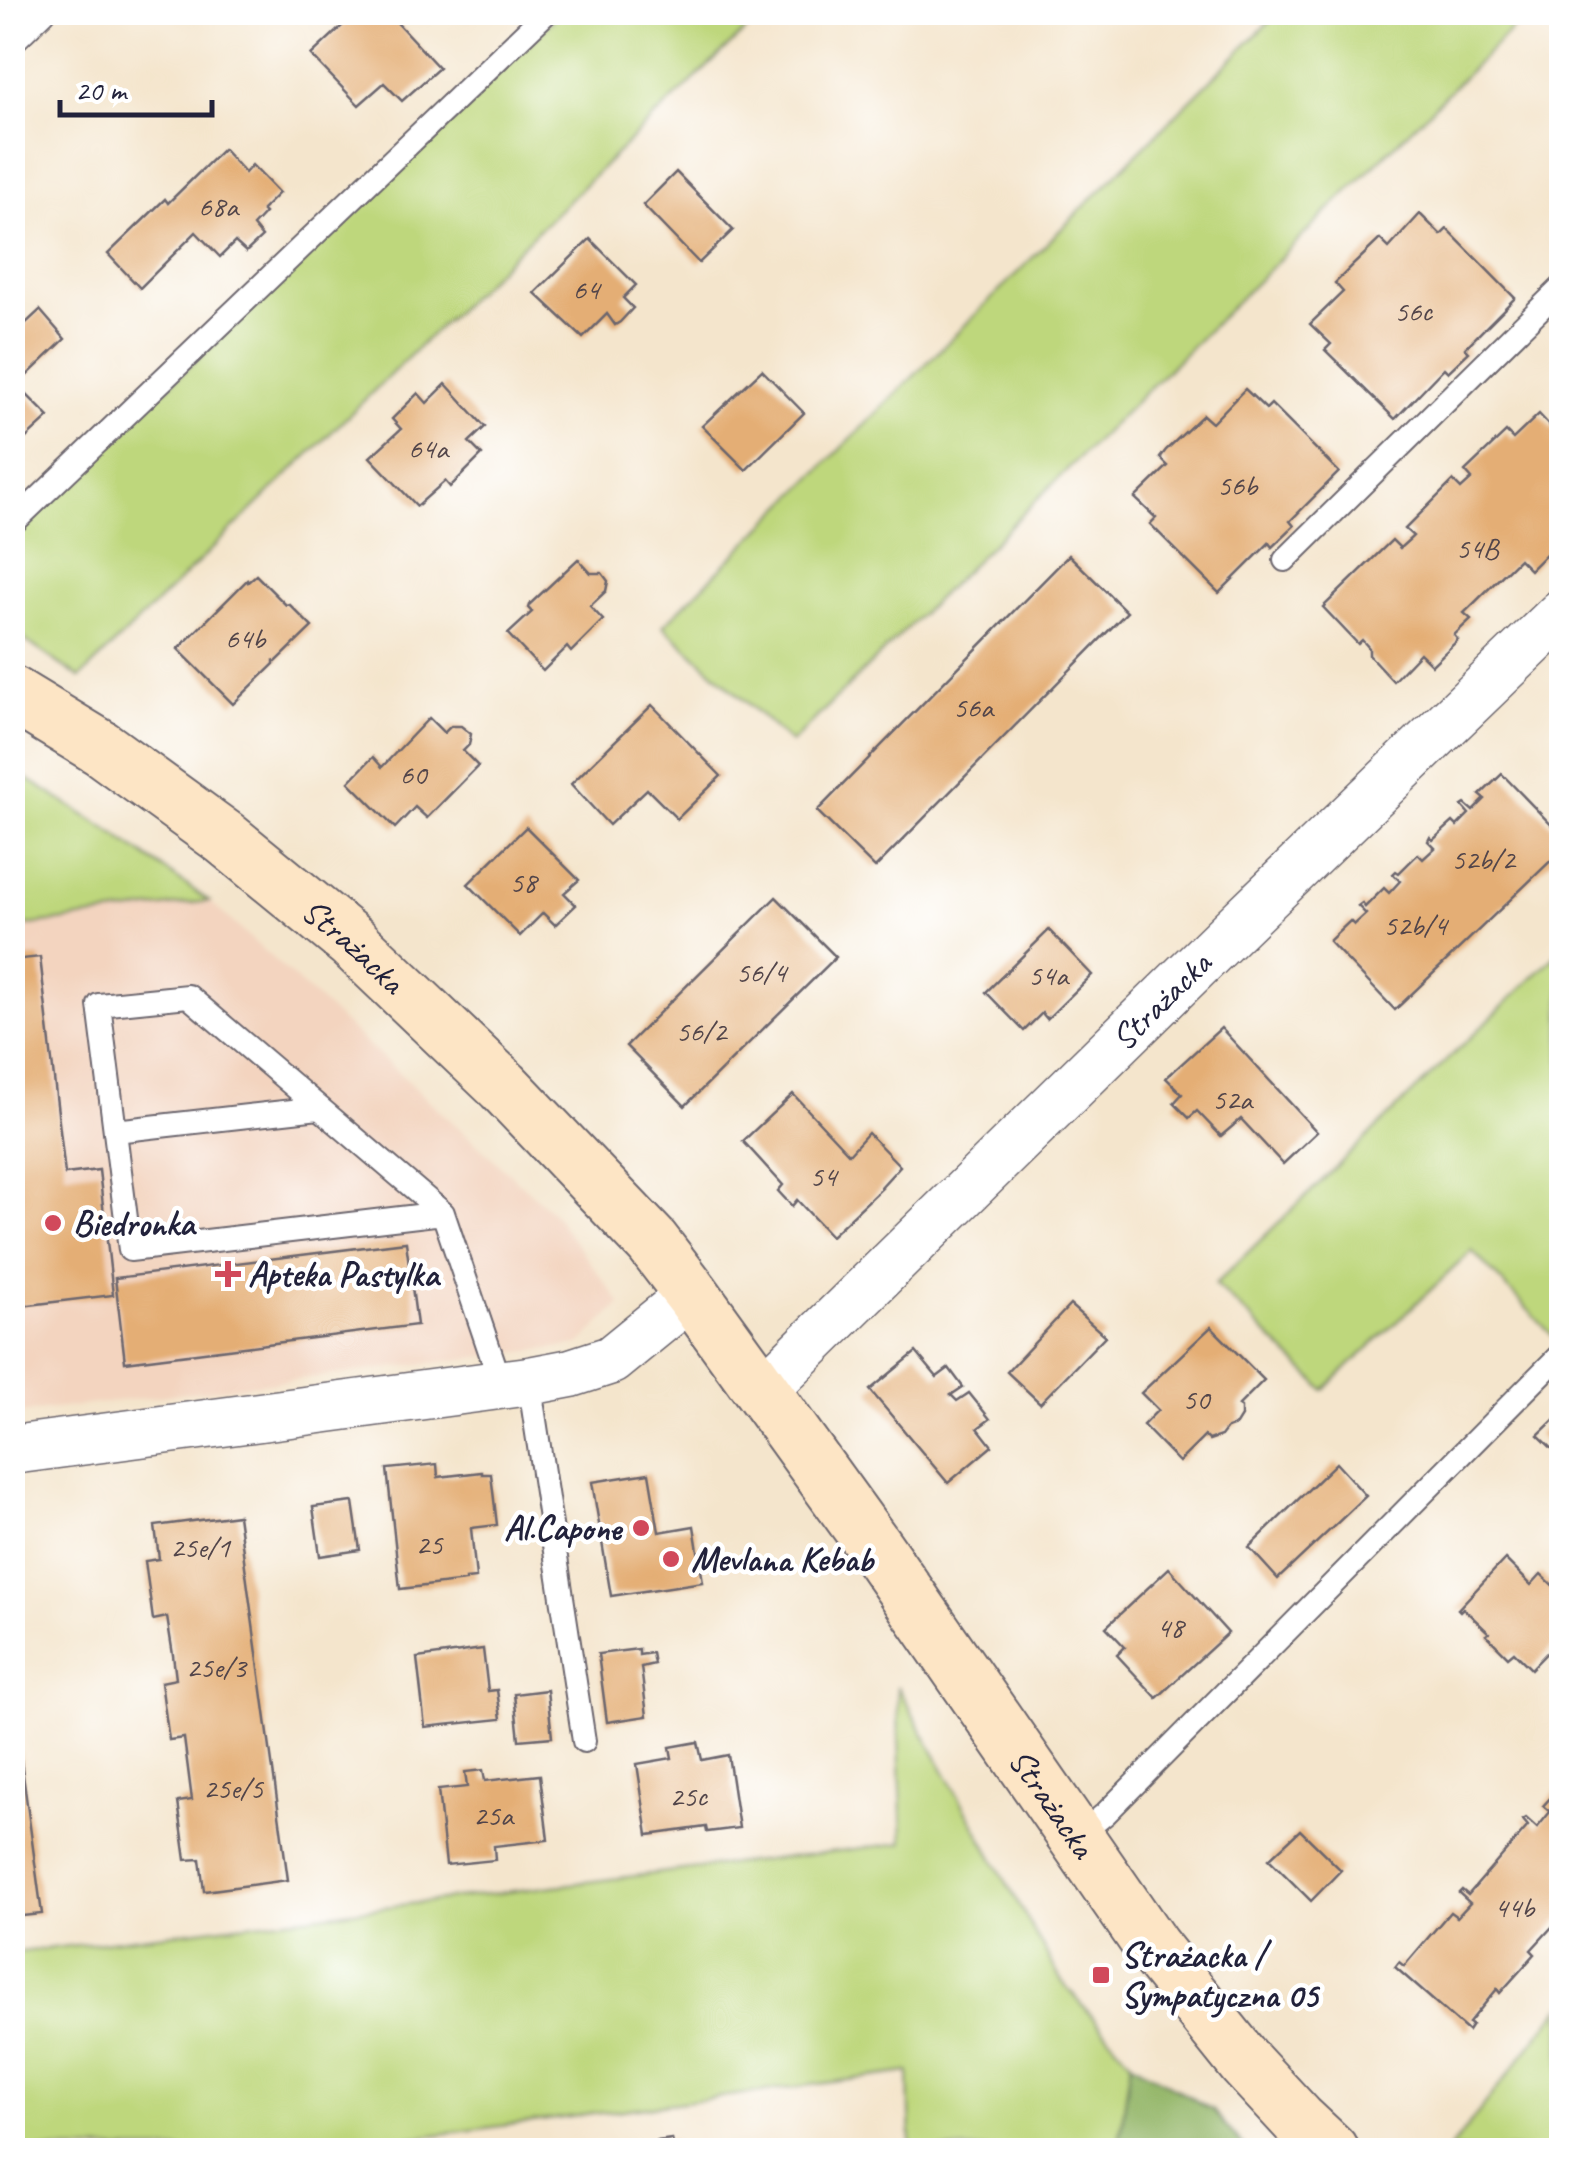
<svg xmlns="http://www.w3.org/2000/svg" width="1574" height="2163" font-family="Caveat,sans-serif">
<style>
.built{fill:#f3d4bf}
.green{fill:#bed77c;stroke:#707c5c;stroke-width:2.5}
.forest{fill:#96b86c;stroke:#5c6d54;stroke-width:2.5}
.building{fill:#e4ae75}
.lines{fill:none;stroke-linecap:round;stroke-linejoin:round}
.lane-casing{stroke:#6c666e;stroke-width:26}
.street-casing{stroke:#6c666e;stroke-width:51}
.secondary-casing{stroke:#6c666e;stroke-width:59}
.lane{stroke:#fff;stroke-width:22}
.street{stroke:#fff;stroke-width:48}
.secondary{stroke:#fde5c5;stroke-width:55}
.poi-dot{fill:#d1495b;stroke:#fff;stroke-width:4}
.labels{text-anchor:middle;stroke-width:9;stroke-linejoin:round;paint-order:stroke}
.number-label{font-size:30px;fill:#52454a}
.street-label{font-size:35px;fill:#22223b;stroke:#fff}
.poi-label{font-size:35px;font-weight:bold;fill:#22223b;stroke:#fff;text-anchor:start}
</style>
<rect width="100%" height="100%" fill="#fff"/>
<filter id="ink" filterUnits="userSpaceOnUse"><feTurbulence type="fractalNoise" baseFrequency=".01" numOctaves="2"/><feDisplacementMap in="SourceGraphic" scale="20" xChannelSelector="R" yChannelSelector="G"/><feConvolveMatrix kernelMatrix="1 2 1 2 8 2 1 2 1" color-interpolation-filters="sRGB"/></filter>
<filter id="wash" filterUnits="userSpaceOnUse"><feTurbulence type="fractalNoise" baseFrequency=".0048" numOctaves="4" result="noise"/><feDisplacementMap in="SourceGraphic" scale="40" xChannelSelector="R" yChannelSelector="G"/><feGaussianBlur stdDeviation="2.25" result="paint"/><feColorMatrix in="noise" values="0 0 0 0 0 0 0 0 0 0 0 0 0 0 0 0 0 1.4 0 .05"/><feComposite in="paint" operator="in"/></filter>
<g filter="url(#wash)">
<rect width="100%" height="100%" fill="#f4e5cc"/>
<!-- built -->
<polygon class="built" points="209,901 552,1212 621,1304 579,1345 13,1414 12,927"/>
<!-- green -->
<g class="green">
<polygon points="1279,12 1528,13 791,743 663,626"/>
<polygon points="560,13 764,13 616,154 80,678 13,632 13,534"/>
<polygon points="13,770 110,831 209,901 13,927"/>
<polygon points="1561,950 1561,1327 1553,1336 1472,1251 1324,1390 1215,1284"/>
<polygon points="897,1686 1061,1980 1131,2062 1118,2150 911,2150 909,2072 321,2150 13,2150 12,1953 903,1843"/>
<polygon points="1561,2007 1561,2150 1449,2150"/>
</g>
<!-- forest -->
<polygon class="forest" points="1131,2062 1212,2110 1247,2150 1118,2150"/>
<g id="blocks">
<!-- building -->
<g class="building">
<polygon points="357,12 387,12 439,68 402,101 384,83 359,105 311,55"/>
<polygon points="223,149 245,173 252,165 279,193 262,210 265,213 253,226 262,237 246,252 235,242 220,257 196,232 140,288 108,254 165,199 168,203"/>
<polygon points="676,172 733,230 699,263 643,205"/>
<polygon points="1420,214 1441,235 1447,229 1515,298 1465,348 1469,352 1448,372 1444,368 1395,419 1325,350 1331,344 1310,324 1343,292 1335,283 1352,266 1380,239 1389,248"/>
<polygon points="590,239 636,285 623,298 633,308 620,322 615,325 607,314 583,338 535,293"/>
<polygon points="40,310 65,339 17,385 49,417 12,451 12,336"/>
<polygon points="762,370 804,413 746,470 702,426"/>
<polygon points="446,384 485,427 469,442 482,455 450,487 445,481 417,506 370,457 401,429 392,419 418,393 427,403"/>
<polygon points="1245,389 1266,409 1271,404 1339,472 1290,521 1294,526 1272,547 1269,543 1219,593 1150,524 1156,518 1135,498 1168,466 1160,458 1166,450 1203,415 1212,423"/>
<polygon points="1539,414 1552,428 1562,419 1562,531 1549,543 1553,547 1530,570 1519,559 1464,613 1471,619 1454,635 1458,640 1432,665 1420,653 1393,681 1369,655 1369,648 1362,640 1358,644 1323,607 1392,540 1400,548 1411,538 1413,536 1405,529 1453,481 1461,489 1472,479 1465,471 1506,432 1513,439"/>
<polygon points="1069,555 1127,612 875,868 817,811"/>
<polygon points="578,559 591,573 602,573 608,581 606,591 590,606 603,620 571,652 567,647 543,671 508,634 532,612 528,608 529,605"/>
<polygon points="256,575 286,605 289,604 312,627 276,662 274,661 274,664 233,704 178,649 247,580 248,582"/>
<polygon points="652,705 721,776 677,819 647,789 609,825 571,784"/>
<polygon points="429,718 444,733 451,726 461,726 471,734 469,745 463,751 478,766 427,818 415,807 395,828 349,782 373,757 382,767"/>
<polygon points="1502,774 1562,836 1562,850 1395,1010 1329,941 1350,921 1354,925 1366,914 1358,906 1362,903 1365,907 1384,888 1389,893 1400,881 1393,874 1396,871 1399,873 1418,854 1423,859 1435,848 1428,841 1430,837 1433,840 1453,822 1457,826 1469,814 1462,806 1465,804 1473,811 1485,799 1480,795"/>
<polygon points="526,827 579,880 564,893 576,905 555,925 543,913 520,936 468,884"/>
<polygon points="776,897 836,957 685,1106 626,1046"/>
<polygon points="1049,930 1092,975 1047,1019 1042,1013 1024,1031 986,992"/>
<polygon points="40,957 65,1174 99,1170 113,1295 12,1307 12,960"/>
<polygon points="1221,1028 1317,1132 1283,1164 1241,1119 1221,1136 1197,1111 1189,1118 1174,1103 1182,1094 1166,1078"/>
<polygon points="793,1094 849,1154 868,1133 900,1166 881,1187 882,1188 831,1236 797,1200 792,1206 778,1191 783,1185 743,1141"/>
<polygon points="406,1242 417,1325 125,1362 115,1278"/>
<polygon points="1070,1305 1105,1336 1040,1403 1007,1372"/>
<polygon points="1211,1327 1264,1380 1238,1406 1241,1408 1241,1417 1236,1425 1227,1428 1221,1436 1209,1440 1205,1436 1179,1462 1143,1425 1158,1410 1141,1393"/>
<polygon points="916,1352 937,1377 949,1368 963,1387 951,1395 957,1401 969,1393 990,1419 978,1428 992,1446 948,1483 870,1390"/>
<polygon points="1562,1412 1562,1458 1538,1435"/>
<polygon points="1336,1463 1366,1496 1278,1579 1249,1547"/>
<polygon points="437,1464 438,1477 482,1472 482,1474 491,1474 497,1525 471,1528 476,1578 466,1579 466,1581 400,1589 387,1469"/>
<polygon points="649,1473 659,1532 694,1526 703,1582 611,1596 592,1482"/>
<polygon points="353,1502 360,1550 320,1556 313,1507"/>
<polygon points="238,1515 288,1880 204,1891 200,1859 186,1860 178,1802 192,1800 184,1738 169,1740 161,1682 176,1679 173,1655 167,1617 153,1620 145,1561 159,1559 155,1526"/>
<polygon points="1505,1559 1531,1585 1541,1574 1562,1594 1562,1637 1531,1669 1514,1652 1508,1657 1486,1635 1489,1633 1463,1608 1460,1611 1458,1609"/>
<polygon points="1169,1568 1228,1633 1157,1698 1117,1655 1125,1647 1106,1627"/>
<polygon points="483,1649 488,1691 497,1690 501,1719 425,1727 417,1658"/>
<polygon points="639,1649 639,1655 652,1653 654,1664 641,1667 647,1716 607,1722 598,1654"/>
<polygon points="547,1690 552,1737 519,1740 514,1694"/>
<polygon points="15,1716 42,1914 12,1917 12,1717"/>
<polygon points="698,1742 702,1760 728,1755 739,1828 707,1832 706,1827 648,1835 637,1764 672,1758 670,1747"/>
<polygon points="483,1770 485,1781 540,1775 548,1840 494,1846 495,1860 446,1865 438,1790 467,1787 465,1772"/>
<polygon points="1562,1785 1562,1916 1531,1950 1535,1954 1500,1993 1497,1989 1469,2023 1472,2025 1468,2031 1395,1967 1399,1962 1404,1966 1450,1912 1457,1917 1470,1903 1459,1893 1462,1890 1468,1895 1528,1826 1523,1820 1526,1818 1537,1828 1550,1812 1543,1806"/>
<polygon points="1300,1830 1341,1870 1311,1901 1269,1859"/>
<polygon points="672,2139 674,2150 606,2150 606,2148"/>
</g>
</g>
</g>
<g filter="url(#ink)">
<use href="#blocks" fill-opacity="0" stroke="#6c666e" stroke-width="2.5"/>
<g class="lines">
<defs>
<g id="lane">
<polyline points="12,43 44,12"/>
<polyline points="12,524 547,12"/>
<polyline points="1285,560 1562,287"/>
<polyline points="115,1131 319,1108"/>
<polyline points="443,1213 130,1250 99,1005 188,996 443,1213 501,1384"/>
<polyline points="529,1381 584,1741"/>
<polyline points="1077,1837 1105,1814 1562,1353"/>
</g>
<g id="street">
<path id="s1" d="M762 1391 1235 928 1562 613"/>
<polyline points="12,1450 529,1381 571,1373 611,1360 692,1294"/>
</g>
<g id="secondary">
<path id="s2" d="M12 694 101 748 225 838 352 942 503 1086 652 1242 692 1294 877 1550 1152 1947 1246 2064 1298 2120 1330 2150"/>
</g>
</defs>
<!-- lane casing -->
<use href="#lane" class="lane-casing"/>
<!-- street casing -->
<use href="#street" class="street-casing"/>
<!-- secondary casing -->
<use href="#secondary" class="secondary-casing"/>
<!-- lane -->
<use href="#lane" class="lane"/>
<!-- street -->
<use href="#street" class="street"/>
<!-- secondary -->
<use href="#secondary" class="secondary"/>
</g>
</g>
<!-- markers -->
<g class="poi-dot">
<circle cx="53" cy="1223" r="10"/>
<path d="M223 1259h10v10h10v10h-10v10h-10v-10h-10v-10h10z"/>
<circle cx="641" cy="1528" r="10"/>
<circle cx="671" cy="1559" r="10"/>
<rect x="1091" y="1965" width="20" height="20" rx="5"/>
</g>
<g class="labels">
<!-- number labels -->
<g class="number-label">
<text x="218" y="216">68a</text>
<text x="586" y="299">64</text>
<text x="1413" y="321">56c</text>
<text x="428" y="458">64a</text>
<text x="1237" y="495">56b</text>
<text x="1477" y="558">54B</text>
<text x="245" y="648">64b</text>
<text x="973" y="717">56a</text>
<text x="413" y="784">60</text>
<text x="1483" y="869">52b/2</text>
<text x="523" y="892">58</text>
<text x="1415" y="935">52b/4</text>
<text x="761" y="982">56/4</text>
<text x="1048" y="985">54a</text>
<text x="701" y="1041">56/2</text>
<text x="1232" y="1109">52a</text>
<text x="823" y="1186">54</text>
<text x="1196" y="1409">50</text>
<text x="429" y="1554">25</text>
<text x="200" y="1557">25e/1</text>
<text x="1170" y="1637">48</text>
<text x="216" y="1677">25e/3</text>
<text x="233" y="1798">25e/5</text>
<text x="688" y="1806">25c</text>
<text x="493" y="1825">25a</text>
<text x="1514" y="1917">44b</text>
</g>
<!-- street labels -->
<g class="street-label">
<text dy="12" stroke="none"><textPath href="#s2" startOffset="425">Strażacka</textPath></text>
<text dy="12" stroke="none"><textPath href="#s1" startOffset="558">Strażacka</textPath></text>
<text dy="12" stroke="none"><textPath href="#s2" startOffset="1535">Strażacka</textPath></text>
</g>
<!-- poi labels -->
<g class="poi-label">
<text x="73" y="1235">Biedronka</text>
<text x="248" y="1286">Apteka Pastylka</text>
<text x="621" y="1540" text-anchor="end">Al.Capone</text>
<text x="691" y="1571">Mevlana Kebab</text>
<text x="1121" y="1967">Strażacka /<tspan x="1121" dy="40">Sympatyczna 05</tspan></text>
</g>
</g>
<!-- margin -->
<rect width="1574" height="2163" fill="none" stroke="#fff" stroke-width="50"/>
<!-- scale -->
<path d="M60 100v15h152v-15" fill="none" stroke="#22223b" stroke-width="5"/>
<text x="75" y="100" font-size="30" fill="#22223b" stroke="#ffffff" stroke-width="8" paint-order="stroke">20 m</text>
</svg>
